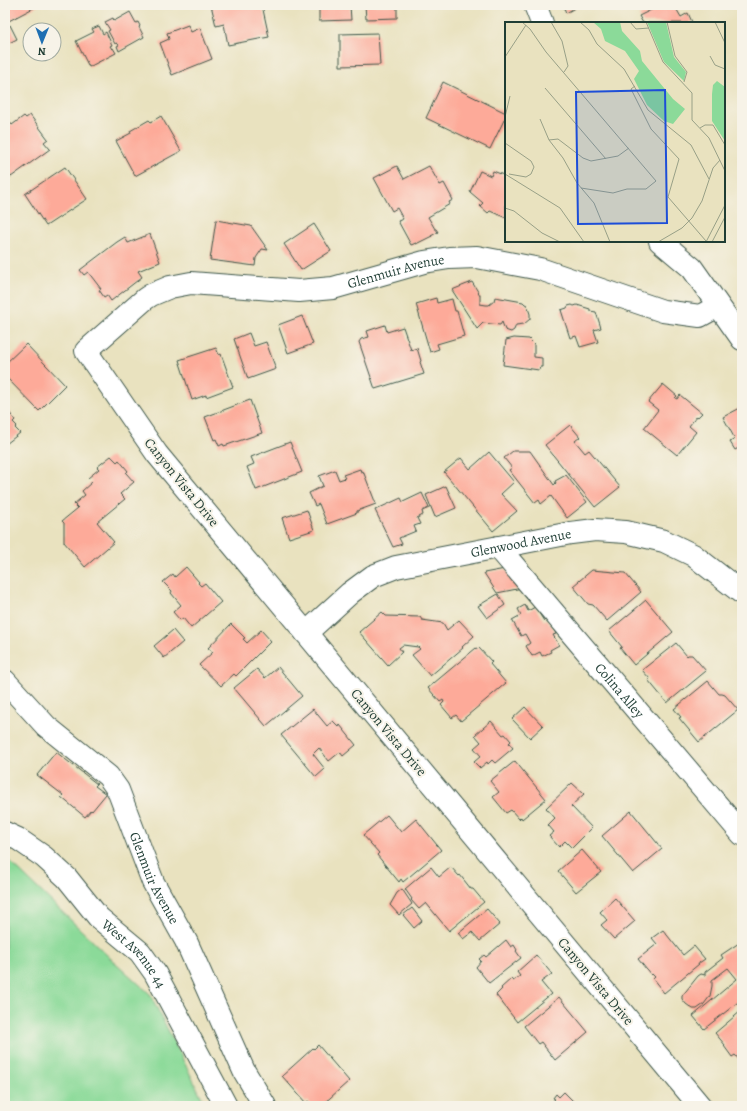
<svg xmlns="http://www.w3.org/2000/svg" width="747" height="1111" font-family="Alegreya,serif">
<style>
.green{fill:#8bda99;stroke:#558c66}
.building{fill:#fdaa99}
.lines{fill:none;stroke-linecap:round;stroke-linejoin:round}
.minor-casing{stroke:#3d5649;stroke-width:24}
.minor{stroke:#fff;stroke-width:22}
.labels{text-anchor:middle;stroke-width:4;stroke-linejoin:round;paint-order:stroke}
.street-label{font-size:14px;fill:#1f3d34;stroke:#f7f3e8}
.inset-road{fill:none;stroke:#98a087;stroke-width:1}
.view{fill:#1d4ed8;fill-opacity:0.15;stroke:#1d4ed8;stroke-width:2}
.inset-edge{fill:none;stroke:#1f3d34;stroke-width:2}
</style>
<rect width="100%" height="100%" fill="#f7f3e8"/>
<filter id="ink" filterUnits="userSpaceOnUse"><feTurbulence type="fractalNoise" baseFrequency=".025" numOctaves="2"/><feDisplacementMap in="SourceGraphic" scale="8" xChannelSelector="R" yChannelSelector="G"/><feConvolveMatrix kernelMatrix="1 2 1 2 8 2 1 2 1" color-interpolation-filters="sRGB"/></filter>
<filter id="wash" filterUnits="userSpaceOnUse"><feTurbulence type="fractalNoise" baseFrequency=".012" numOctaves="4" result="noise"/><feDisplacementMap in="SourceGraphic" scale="16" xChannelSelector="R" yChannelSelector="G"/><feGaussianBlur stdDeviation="0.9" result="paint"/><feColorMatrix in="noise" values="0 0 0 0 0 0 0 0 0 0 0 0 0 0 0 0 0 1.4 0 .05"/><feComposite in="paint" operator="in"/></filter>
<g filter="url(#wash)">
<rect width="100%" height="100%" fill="#e9e2bf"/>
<!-- green -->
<polygon class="green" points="5,857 107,955 150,994 206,1106 5,1106"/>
<g id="blocks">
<!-- building -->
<g class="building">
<polygon points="5,5 39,5 5,23"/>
<polygon points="211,5 262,5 269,37 228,45 224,24 216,26"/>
<polygon points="319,5 350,5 351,20 319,21"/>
<polygon points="365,5 397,5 397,18 366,19"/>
<polygon points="563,5 580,5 566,13"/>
<polygon points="654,5 674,5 681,17 688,13 692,22 690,23 643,23 639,16 655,8"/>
<polygon points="130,12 136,23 138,22 140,26 139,27 144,37 119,51 117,46 119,45 117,43 115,44 108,31 110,30 105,22 113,18 114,21"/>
<polygon points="10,25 17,39 5,45 5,28"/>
<polygon points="188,25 191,32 200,28 212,59 172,75 160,43 169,39 167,33"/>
<polygon points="99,26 103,34 106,32 112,45 110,46 112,49 113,48 116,53 89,67 76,41 94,32 92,29"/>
<polygon points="378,33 380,65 340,66 340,34"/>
<polygon points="443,82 506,113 506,116 490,149 426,118"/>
<polygon points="30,115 48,139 44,142 50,149 11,177 5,169 5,124 7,123 6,122 8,120 12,125 24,116 26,118"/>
<polygon points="161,116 181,151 135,176 116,141 131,133 130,131 149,120 151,122"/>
<polygon points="397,166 404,179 429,166 440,185 444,183 453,200 449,202 450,204 428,217 435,229 436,229 438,232 431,236 432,236 416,244 416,243 411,245 398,221 403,219 397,208 392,211 374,178"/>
<polygon points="65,167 87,199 46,226 25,194"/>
<polygon points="480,171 491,176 493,171 506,176 506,218 490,211 488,213 480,206 483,203 470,192"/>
<polygon points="216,220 251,226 268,250 262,249 256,258 255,266 210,260"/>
<polygon points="314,224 331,251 301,270 284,244"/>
<polygon points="150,234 160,262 138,271 142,277 111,301 107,295 104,297 99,290 101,289 88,272 84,275 80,270 117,242 125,237 128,243"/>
<polygon points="472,282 480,295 480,304 486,305 489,305 494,301 495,297 523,302 525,304 527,305 530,314 530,319 524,324 516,325 514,330 511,332 505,330 502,322 500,325 483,323 477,329 452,290"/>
<polygon points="436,298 437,303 452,299 455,311 457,311 464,336 437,344 439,349 430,352 416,304"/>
<polygon points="572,305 574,306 577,305 590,309 590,311 596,312 601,328 594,330 598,342 580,347 576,336 570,338 561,310 567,308 568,306"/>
<polygon points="302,316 313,344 288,353 278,325"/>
<polygon points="385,325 387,332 403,327 411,350 417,348 421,361 420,362 424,374 375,389 359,342 361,339 369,337 367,331"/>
<polygon points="249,333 254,346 266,342 276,369 248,379 234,339"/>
<polygon points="514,338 529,339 534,344 534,357 542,358 542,367 540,367 539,370 503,365 506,340"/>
<polygon points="26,344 65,385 39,411 5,376 5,364"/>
<polygon points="216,348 219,355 221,354 233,387 206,397 206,395 192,400 179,360"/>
<polygon points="663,384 677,396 675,398 677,399 680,395 702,413 698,417 697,416 689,426 696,432 677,455 644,428 658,410 648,402"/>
<polygon points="250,400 262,433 224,446 223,444 219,446 216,439 214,440 205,417"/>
<polygon points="5,407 15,420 13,422 17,426 15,428 20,433 6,444 5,443"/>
<polygon points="742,407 742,446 735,450 730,442 735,439 723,417"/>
<polygon points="570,425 580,437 575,441 585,453 589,450 620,487 595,507 545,445"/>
<polygon points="290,442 302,472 256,490 247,467 254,464 251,457"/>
<polygon points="513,451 530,451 554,485 556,483 555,481 566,475 587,502 567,518 551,496 541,504 539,500 535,503 509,470 512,468 504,458"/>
<polygon points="489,452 514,482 501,494 517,511 493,531 444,472 461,458 470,469"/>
<polygon points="111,456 117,462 119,460 128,471 126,473 134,482 120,494 125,499 97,522 114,542 85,567 64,542 64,523 62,521 78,508 74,504 85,495 82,491 92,482 88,478 99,469 97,467"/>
<polygon points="360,469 361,472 363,471 376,504 357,511 357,513 327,524 319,504 315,506 309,493 323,486 319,476 335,470 339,480 345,478 343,475"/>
<polygon points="446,486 456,508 435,517 426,495"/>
<polygon points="422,493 429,508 422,511 423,515 417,518 420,524 414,526 416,531 399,538 402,544 393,547 375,510 401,498 403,502"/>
<polygon points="307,510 314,530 289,538 282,518"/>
<polygon points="186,567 199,582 198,583 201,586 205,583 221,602 191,628 183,618 180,620 173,612 181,605 171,593 172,591 163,582 173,574 175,577"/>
<polygon points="505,569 522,588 497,593 484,573"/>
<polygon points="592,570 625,573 641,592 607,621 593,605 588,604 573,586"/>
<polygon points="498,594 505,605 487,618 478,606"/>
<polygon points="646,600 673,632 634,665 620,648 622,647 609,631"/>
<polygon points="525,605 528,611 535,607 544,621 546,619 555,630 554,630 556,634 553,635 559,645 550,650 551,652 542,656 540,652 532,656 526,646 530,643 525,634 521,636 512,620 521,615 518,609"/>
<polygon points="382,612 386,616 420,617 422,620 443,623 447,630 459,620 474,636 462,647 463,648 430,676 412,655 420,649 418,647 403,645 399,648 402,652 388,665 359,632"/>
<polygon points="231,624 245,638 243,639 247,643 261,630 271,641 236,676 234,674 221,686 199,665 213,652 208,648"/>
<polygon points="173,630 183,642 164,658 154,646"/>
<polygon points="676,643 687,656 688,655 692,655 706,671 667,703 648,680 650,679 642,670"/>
<polygon points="476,648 478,649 479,648 492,662 490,664 506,683 461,721 456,715 452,718 441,705 444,702 443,700 440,702 428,688"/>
<polygon points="278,667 302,696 266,726 234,688 257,669 265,678"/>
<polygon points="708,681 719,694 722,694 725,695 738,710 699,742 679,718 681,717 674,709"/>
<polygon points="525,707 543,726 530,738 512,719"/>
<polygon points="313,709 327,726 333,721 339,727 340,725 356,745 343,756 340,752 329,761 319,748 313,754 325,769 316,777 281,735"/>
<polygon points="491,721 503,735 505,734 511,741 509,743 513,748 495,763 492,760 488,764 487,762 480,768 474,762 481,756 474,748 481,742 475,735"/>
<polygon points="56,752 97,784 95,786 106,794 92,811 91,810 85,817 61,797 63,795 37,775"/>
<polygon points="515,761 546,799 522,819 521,817 519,819 511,810 506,813 493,797 499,792 490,781"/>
<polygon points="572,783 584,794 571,806 592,828 572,848 565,841 559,847 549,836 554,832 548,825 555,818 546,808"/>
<polygon points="631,811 662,849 633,873 602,836"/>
<polygon points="387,815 401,832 416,819 441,850 403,882 401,879 399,882 377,855 379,853 363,835"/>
<polygon points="582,850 601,872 576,892 558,871"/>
<polygon points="431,867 439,877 451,867 459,876 460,875 471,889 473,889 484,902 449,931 426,903 419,909 411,900 412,899 405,889"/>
<polygon points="402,889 412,904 399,915 390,905 397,893"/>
<polygon points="615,898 635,921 614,939 601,925 607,920 600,912"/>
<polygon points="412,908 422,921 414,928 403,915"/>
<polygon points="487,909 500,924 480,941 472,932 463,939 458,933"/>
<polygon points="663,930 683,955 694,946 705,959 699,963 699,964 664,993 653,979 655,977 652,974 651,975 638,959 657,944 652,938"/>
<polygon points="506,940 511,947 514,945 517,950 516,951 521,958 489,983 476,967 481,961 479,959 484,955 486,957"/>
<polygon points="742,941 742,999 737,1003 704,1029 693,1016 737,979 728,968 712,980 712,986 710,996 704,1004 697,1009 693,1009 686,1004 682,999 682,996 698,976 701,974 705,975 705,972 723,958 721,955"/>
<polygon points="536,955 552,974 541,982 551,994 517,1022 496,995 502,989 501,988 511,979 513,981 520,976 517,972"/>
<polygon points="559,997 588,1032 555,1060 541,1042 538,1044 524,1026"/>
<polygon points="741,1011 742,1012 742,1063 735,1055 732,1057 724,1046 725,1045 715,1033"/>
<polygon points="318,1045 349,1081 321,1106 312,1106 308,1101 306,1103 282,1076 313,1048 314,1049"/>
<polygon points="564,1092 578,1106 548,1106 555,1099 553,1098 556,1094 559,1097"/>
</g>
</g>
</g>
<g filter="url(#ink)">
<use href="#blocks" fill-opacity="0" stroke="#3d5649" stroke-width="1"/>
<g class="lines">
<defs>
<g id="minor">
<polyline points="535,5 542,23"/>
<polyline points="660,241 692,268 742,339"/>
<path id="s1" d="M498 547 742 834"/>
<path id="s2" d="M306 633 350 593 373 576 396 567 571 533 595 530 626 532 664 541 693 555 742 593"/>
<path id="s3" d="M5 681 46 726 108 776 118 790 153 882 186 941 244 1071 265 1106"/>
<path id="s4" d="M5 833 18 839 44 857 67 878 99 918 140 952 155 973 226 1106"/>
<path id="s5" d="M700 1106 157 454 86 351 145 299 151 295 170 287 191 283 299 291 333 288 424 262 449 258 477 257 540 269 663 311 700 316 718 306"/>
</g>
</defs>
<!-- minor casing -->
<use href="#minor" class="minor-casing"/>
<!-- minor -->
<use href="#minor" class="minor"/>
</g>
</g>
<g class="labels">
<!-- street labels -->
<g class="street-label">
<text dy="5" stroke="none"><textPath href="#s5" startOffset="1309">Glenmuir Avenue</textPath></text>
<text transform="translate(182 482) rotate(51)" y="5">Canyon Vista Drive</text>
<text dy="5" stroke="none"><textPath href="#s2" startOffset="240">Glenwood Avenue</textPath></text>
<text dy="5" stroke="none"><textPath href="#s1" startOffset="188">Colina Alley</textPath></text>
<text transform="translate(389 732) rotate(50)" y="5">Canyon Vista Drive</text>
<text dy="5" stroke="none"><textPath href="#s3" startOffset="253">Glenmuir Avenue</textPath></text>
<text dy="5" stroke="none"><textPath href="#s4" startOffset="179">West Avenue 44</textPath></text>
<text transform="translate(596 981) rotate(50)" y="5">Canyon Vista Drive</text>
</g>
</g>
<!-- overview -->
<g transform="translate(505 22)">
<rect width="220" height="220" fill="#e9e2bf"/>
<path d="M88 0H115L117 9 135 29 137 39 168 77 180 87 168 102 159 99 142 83 129 57 134 49 120 29 100 19 96 7ZM142 0H161L169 35 181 50 179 59 159 40ZM212 59 220 65V119L207 99V72L208 63Z" fill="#8bda99"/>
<path class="inset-road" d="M17 0 25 7 41 30 151 159 141 167H122L108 171 76 166M46 0 57 19 63 44 59 50M75 0 84 8 92 22 119 47 143 88 186 123 204 157M125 0 131 7 144 6M141 0 158 40 187 71V98L204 116 220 149M162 0 170 34 182 50 179 60M210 0 220 21M205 34 210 43 220 47M0 35 21 3M130 64 126 67 146 107 174 137 163 175 201 219M40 66 101 137M0 95 5 74M35 97 44 118 58 136 72 161 89 181 105 220M195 106 200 103H208L220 123M44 118 53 117 78 136 86 139 113 134 124 126M0 121 26 139 29 145 26 152 21 155 4 152M0 152 55 186 79 220M0 186 9 189 37 211 55 220M153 220 177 206 187 196 197 179 208 146 215 138M201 220 220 183M207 220 220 195"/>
<path class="view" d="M160 68 162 201 73 202 71 70Z"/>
<rect width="220" height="220" class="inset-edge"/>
</g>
<!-- margin -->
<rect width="747" height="1111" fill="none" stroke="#f7f3e8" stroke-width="20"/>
<!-- north arrow -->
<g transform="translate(42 42) rotate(181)"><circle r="19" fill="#f7f3e8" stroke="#a1aaa0"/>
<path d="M0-3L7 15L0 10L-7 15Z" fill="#1f6fb2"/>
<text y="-6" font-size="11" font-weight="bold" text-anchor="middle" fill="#1f3d34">N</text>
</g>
</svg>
